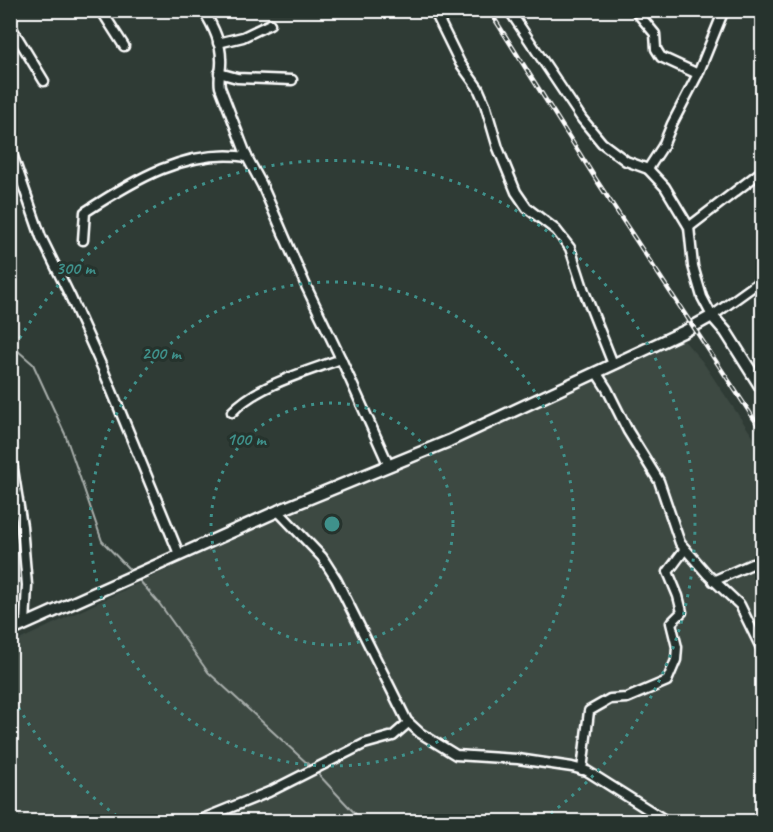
<svg xmlns="http://www.w3.org/2000/svg" width="773" height="832" font-family="Caveat,sans-serif">
<style>
.built{fill:#3c4842}
.lines{fill:none;stroke-linecap:round;stroke-linejoin:round}
.stream{stroke:#a9afac;stroke-width:2}
.minor-casing{stroke:#fff;stroke-width:13}
.tertiary-casing{stroke:#fff;stroke-width:15}
.minor{stroke:#26332d;stroke-width:8}
.tertiary{stroke:#26332d;stroke-width:10}
.rail-casing{stroke:#fff;stroke-width:4.5}
.rail{stroke:#26332d;stroke-width:2;stroke-dasharray:7;stroke-linecap:butt}
.ring{fill:none;stroke:#3f918b;stroke-width:3;stroke-dasharray:3 6}
.centre{fill:#3f918b;stroke:#26332d;stroke-width:3}
.ring-label{font-size:18px;text-anchor:middle;font-weight:bold;fill:#3f918b;stroke:#26332d;stroke-width:6;stroke-linejoin:round;paint-order:stroke}
</style>
<rect width="100%" height="100%" fill="#2f3b35"/>
<filter id="ink" filterUnits="userSpaceOnUse"><feTurbulence type="fractalNoise" baseFrequency=".0167" numOctaves="2"/><feDisplacementMap in="SourceGraphic" scale="12" xChannelSelector="R" yChannelSelector="G"/><feConvolveMatrix kernelMatrix="1 2 1 2 8 2 1 2 1" color-interpolation-filters="sRGB"/></filter>
<g filter="url(#ink)">
<!-- built -->
<polygon class="built" points="680,336 702,361 762,450 762,821 11,822 11,644 206,551"/>
<g class="lines">
<!-- stream -->
<g class="stream">
<polyline points="10,344 33,364 65,434 102,541 129,569"/>
<polyline points="139,580 159,603 208,672 309,765"/>
<polyline points="319,775 363,822"/>
</g>
<defs>
<g id="minor">
<polyline points="101,10 124,46"/>
<path d="M203 10C212 24 221 43 221 59 222 69 218 77 220 87L247 157 262 185 306 286 341 359 389 466"/>
<polyline points="434,10 460,63 478,88 485,104 498,148 516,192 527,208 556,230 570,248 584,291 613,364"/>
<polyline points="509,10 582,119 602,143 626,161 648,169 665,187 689,227 693,266 702,297 712,316 762,280"/>
<polyline points="635,10 655,34 656,49 661,57 698,74"/>
<polyline points="762,10 762,11"/>
<polyline points="10,25 44,81"/>
<polyline points="218,43 243,37 270,24"/>
<polyline points="219,73 237,78 292,80"/>
<polyline points="10,148 41,237 70,296 102,367 179,554"/>
<polyline points="648,169 663,146 672,124 698,74 724,10"/>
<polyline points="689,227 762,171"/>
<path d="M83 240 85 212C134 180 186 148 247 157"/>
<polyline points="596,372 607,389 628,431 659,481 680,543 708,575 740,605 762,650"/>
<path d="M232 412C257 385 306 372 341 359"/>
<polyline points="10,450 22,526 27,585 25,624"/>
<polyline points="278,511 322,557 336,579 407,721 420,733 456,755 518,759 572,767 587,771 668,822"/>
<polyline points="713,581 752,564 762,563"/>
<polyline points="582,770 589,711 610,699 627,698 667,681 676,660 677,647 671,623 682,612 678,596 668,572 685,549"/>
<polyline points="195,822 269,792 364,744 393,736 408,723"/>
</g>
<polyline id="tertiary" points="10,631 278,511 449,441 685,331 712,316 726,332 762,389"/>
</defs>
<!-- minor casing -->
<use href="#minor" class="minor-casing"/>
<!-- tertiary casing -->
<use href="#tertiary" class="tertiary-casing"/>
<!-- minor -->
<use href="#minor" class="minor"/>
<!-- tertiary -->
<use href="#tertiary" class="tertiary"/>
<defs>
<polyline id="rail" points="489,10 597,181 762,431"/>
</defs>
<!-- rail casing -->
<use href="#rail" class="rail-casing"/>
<!-- rail -->
<use href="#rail" class="rail"/>
</g>
</g>
<!-- distance rings -->
<g class="ring">
<circle cx="332" cy="524" r="121"/>
<circle cx="332" cy="524" r="242"/>
<path d="M124 821A363 363 0 0 1 11 694M11 354A363 363 0 1 1 540 821"/>
</g>
<circle cx="332" cy="524" r="9" class="centre"/>
<g class="ring-label">
<text x="75" y="274">300 m</text>
<text x="161" y="359">200 m</text>
<text x="246" y="445">100 m</text>
</g>
<!-- margin -->
<rect width="773" height="832" fill="none" stroke="#26332d" stroke-width="36"/>
<rect x="18" y="18" width="737" height="796" fill="none" stroke="#fff" stroke-width="2" filter="url(#ink)"/>
</svg>
